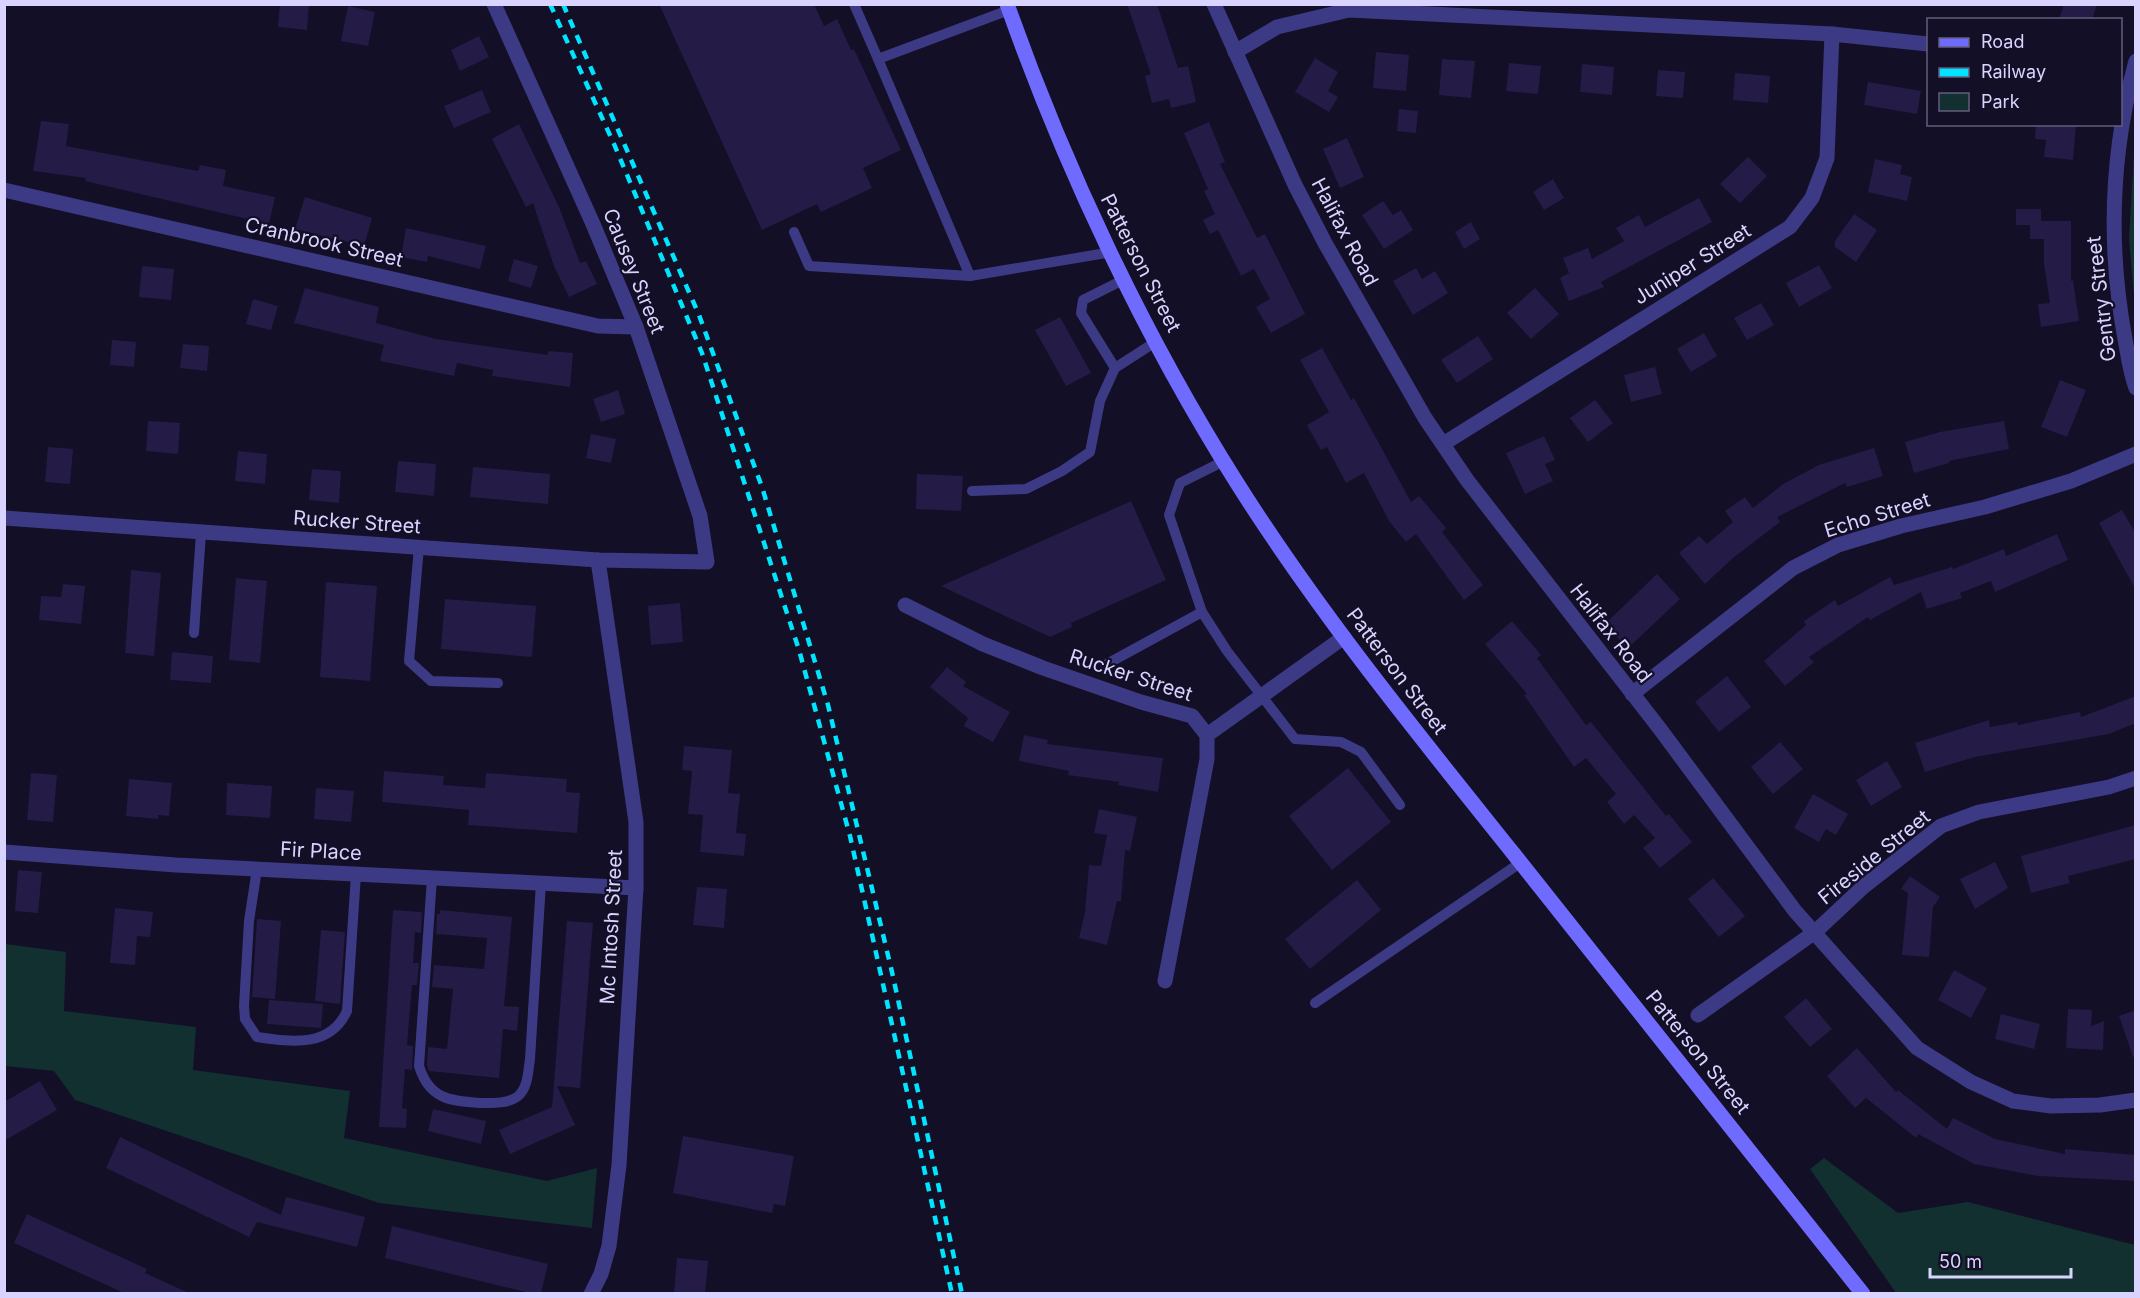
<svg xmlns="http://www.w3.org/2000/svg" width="2140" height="1298" font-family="Inter,sans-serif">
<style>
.green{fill:#12302f}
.building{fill:#241b47}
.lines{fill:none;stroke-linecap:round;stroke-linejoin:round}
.service{stroke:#3d3a85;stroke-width:10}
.minor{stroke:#3d3a85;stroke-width:15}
.secondary{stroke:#6f6bff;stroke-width:15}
.rail{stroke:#00e5ff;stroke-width:4.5;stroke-dasharray:9 8;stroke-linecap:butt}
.labels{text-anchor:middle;stroke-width:4.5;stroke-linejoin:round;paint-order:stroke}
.street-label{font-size:20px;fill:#d9d4ff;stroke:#130f26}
</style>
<rect width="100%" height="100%" fill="#130f26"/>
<!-- green -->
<g class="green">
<polygon points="2135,137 2135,307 2129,239"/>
<polygon points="5,944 66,952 64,1011 196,1027 193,1070 350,1091 344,1138 547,1181 597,1168 592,1228 379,1203 75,1100 54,1071 5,1066"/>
<polygon points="1824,1158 1898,1213 1968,1202 2135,1245 2135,1293 1896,1293 1810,1169"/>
</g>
<!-- building -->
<g class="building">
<polygon points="280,4 309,4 307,30 278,27"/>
<polygon points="659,4 814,4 824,26 837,19 851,50 854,49 901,150 863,168 872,188 821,212 817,204 762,230"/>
<polygon points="1127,4 1157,4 1178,68 1188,66 1196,102 1171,108 1169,99 1152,103 1145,76 1151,74"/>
<polygon points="2064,4 2097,4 2092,20 2059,20"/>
<polygon points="348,6 375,12 368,46 341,41"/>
<polygon points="479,36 489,57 460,71 451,50"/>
<polygon points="1376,52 1409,55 1406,91 1373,88"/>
<polygon points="1315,58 1338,72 1328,91 1338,97 1329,112 1295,92"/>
<polygon points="1442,59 1475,61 1471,98 1439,95"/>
<polygon points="1509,63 1541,66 1538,94 1506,91"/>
<polygon points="1582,64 1614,67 1612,95 1580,92"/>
<polygon points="1658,70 1685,72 1683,98 1656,96"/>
<polygon points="1735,73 1770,76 1768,103 1733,100"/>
<polygon points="1868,82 1921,91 1917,114 1864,105"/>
<polygon points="482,90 491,112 454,128 444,106"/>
<polygon points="1399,109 1418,111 1416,133 1397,131"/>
<polygon points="41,121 69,124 66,146 198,171 200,165 226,170 223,186 275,197 269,224 85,181 86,178 33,171"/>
<polygon points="1209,122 1225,162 1220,164 1257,238 1265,234 1305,314 1271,333 1256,307 1270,299 1254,269 1241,276 1218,230 1210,234 1203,220 1215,214 1204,191 1208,189 1184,133"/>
<polygon points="519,124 559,207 580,263 586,261 597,284 569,297 554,266 533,203 526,207 492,139"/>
<polygon points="2036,124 2076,124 2073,160 2044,157 2046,140 2035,139"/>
<polygon points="1347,138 1364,177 1340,188 1323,149"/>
<polygon points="1748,157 1767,176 1740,203 1720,184"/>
<polygon points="1875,159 1902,165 1900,174 1912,177 1907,201 1868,192"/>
<polygon points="1553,179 1564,198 1544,210 1533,192"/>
<polygon points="305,197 372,218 364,246 295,229"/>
<polygon points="1699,198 1712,222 1601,282 1604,287 1569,301 1560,278 1569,273 1563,258 1588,248 1592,259 1624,241 1616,228 1639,215 1645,227"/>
<polygon points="1383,201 1393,215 1401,210 1413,230 1384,249 1362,215"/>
<polygon points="2016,209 2041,209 2041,221 2071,221 2071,281 2073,280 2079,321 2041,327 2038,304 2050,303 2044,264 2044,239 2030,239 2030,225 2016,225"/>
<polygon points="1854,214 1877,230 1856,262 1835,247 1835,241"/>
<polygon points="1471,222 1480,239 1464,249 1455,232"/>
<polygon points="406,228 486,246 480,269 428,256 427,262 401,257"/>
<polygon points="514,259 538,266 531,288 508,281"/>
<polygon points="1819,265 1832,288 1799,307 1786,283"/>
<polygon points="142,266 174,269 171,300 139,297"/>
<polygon points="1416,268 1422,279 1435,271 1448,293 1413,315 1393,281"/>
<polygon points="305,288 379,307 376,323 436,339 548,355 548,351 573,353 570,387 492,376 493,370 457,363 454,376 380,361 384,345 294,323"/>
<polygon points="1535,288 1559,314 1531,339 1507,313"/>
<polygon points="253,299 278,306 271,330 246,324"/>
<polygon points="1761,303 1774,325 1747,340 1734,318"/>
<polygon points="1060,317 1091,373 1066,386 1035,330"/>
<polygon points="1704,333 1717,356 1691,372 1677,349"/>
<polygon points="1478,336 1493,359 1457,383 1441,360"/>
<polygon points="112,340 136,342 134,367 110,365"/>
<polygon points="183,344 209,346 207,371 180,368"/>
<polygon points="1322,348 1351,400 1354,398 1411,502 1419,496 1446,528 1442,532 1483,585 1464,600 1416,534 1406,542 1389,521 1364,473 1346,483 1327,447 1321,450 1307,425 1329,412 1300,360"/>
<polygon points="1655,367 1662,394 1631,402 1624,375"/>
<polygon points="2060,380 2086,390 2067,437 2041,427"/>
<polygon points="618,390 625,414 601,422 593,399"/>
<polygon points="1595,400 1613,423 1588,442 1570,418"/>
<polygon points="148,421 180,423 178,454 146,451"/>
<polygon points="2004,421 2009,449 1949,461 1949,463 1914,473 1905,442 1940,432"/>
<polygon points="591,434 616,439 611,463 586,458"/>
<polygon points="1544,436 1555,460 1545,464 1553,481 1525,494 1506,453"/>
<polygon points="48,447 73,449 70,484 45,482"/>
<polygon points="1874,448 1883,476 1847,487 1845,483 1777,517 1780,522 1733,558 1705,584 1679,553 1699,536 1707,544 1733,522 1725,511 1745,497 1753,508 1783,484 1819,465"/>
<polygon points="238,451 267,454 265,484 235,481"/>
<polygon points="398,461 436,464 434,496 395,492"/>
<polygon points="473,467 550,474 548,504 470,497"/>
<polygon points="312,469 341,471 339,503 309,500"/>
<polygon points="917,474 963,476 961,511 916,509"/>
<polygon points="1131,501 1166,580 1071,623 1072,627 1050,637 941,586"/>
<polygon points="2122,510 2136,534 2136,590 2099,523"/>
<polygon points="2057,534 2068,560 1995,592 1991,581 1960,593 1962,598 1927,609 1921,592 1870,620 1868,617 1809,657 1814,662 1785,686 1764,661 1806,625 1804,621 1835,600 1838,606 1890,577 1894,585 1952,567 1953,569 2004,549 2006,556"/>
<polygon points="131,570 161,573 154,656 125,653"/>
<polygon points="1657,574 1680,599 1627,649 1606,623"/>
<polygon points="236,578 267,581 260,663 229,660"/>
<polygon points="326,582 377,586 370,681 320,677"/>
<polygon points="63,584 85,586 81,624 39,620 41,596 61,597"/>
<polygon points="445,599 536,606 532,657 441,649"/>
<polygon points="680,603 683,642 651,645 648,606"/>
<polygon points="1512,621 1541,655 1537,658 1586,725 1591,722 1666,816 1669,814 1692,842 1660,868 1643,848 1655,838 1634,815 1624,824 1607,802 1616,794 1586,758 1574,767 1524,695 1527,694 1485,644"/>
<polygon points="172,652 213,656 211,683 170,680"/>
<polygon points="947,667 966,682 963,686 1010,712 993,742 964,726 968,718 930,687"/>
<polygon points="1727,676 1751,707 1719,732 1695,702"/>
<polygon points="2136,696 2136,723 2109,734 1975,757 1925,772 1915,743 1989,720 1990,727 2017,722 2018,725 2080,712 2081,717"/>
<polygon points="1024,735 1048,740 1047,744 1163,758 1158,792 1118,785 1119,782 1068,775 1069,771 1019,761"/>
<polygon points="1780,742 1803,769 1773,794 1751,767"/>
<polygon points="684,746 732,750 728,793 740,794 736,833 746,834 744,856 700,852 703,815 688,814 692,771 682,770"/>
<polygon points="1887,761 1902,787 1871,806 1856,780"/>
<polygon points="1348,768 1391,822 1332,870 1289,816"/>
<polygon points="384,771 444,776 443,785 485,788 486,773 567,779 566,792 580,793 577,833 468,825 469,810 382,802"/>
<polygon points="31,773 57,775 53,822 27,820"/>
<polygon points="129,779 172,783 169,816 158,815 158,819 126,816"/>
<polygon points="227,783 272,786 270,818 226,815"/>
<polygon points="316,788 354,791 351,822 314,819"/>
<polygon points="1813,794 1848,814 1836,835 1826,829 1819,842 1794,828"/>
<polygon points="1099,809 1137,817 1130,851 1125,850 1121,901 1117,901 1107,945 1079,938 1085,912 1089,865 1101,866 1107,835 1094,833"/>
<polygon points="2136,825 2136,859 2068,876 2070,883 2031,893 2021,856"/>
<polygon points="1995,862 2008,888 1975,909 1960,879"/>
<polygon points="18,870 42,872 38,913 15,911"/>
<polygon points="1910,876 1940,897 1933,907 1929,957 1902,955 1908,893 1901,889"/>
<polygon points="1713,878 1745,916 1719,937 1688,899"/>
<polygon points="1357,880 1381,910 1310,969 1285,939"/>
<polygon points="697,887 727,889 724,928 693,925"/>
<polygon points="115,908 153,912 150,937 137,936 135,965 110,963"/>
<polygon points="393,910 422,912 421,933 415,932 413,963 419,963 417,985 412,985 407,1045 413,1046 412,1070 405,1069 402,1108 407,1109 406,1128 379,1127"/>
<polygon points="440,910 512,917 504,1006 519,1007 517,1031 503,1029 499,1078 429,1071 427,1065 428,1047 447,1049 453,989 432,987 434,965 484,969 487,938 436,934 437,914 440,914"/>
<polygon points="257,919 281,921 275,999 252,997"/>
<polygon points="567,921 593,923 580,1088 557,1086 575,1125 510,1154 499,1130 552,1107"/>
<polygon points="321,930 345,932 340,1004 315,1001"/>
<polygon points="1954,970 1987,988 1971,1018 1938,1000"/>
<polygon points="1806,998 1832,1029 1810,1047 1784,1017"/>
<polygon points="269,1000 323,1004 321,1028 267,1024"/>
<polygon points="2068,1009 2092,1010 2091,1026 2104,1021 2103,1050 2066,1048"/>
<polygon points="2136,1010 2136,1057 2133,1057 2119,1016"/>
<polygon points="2001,1014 2040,1024 2034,1049 1995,1039"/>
<polygon points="1857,1048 1896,1092 1898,1090 1947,1129 1953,1118 1995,1139 2065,1154 2065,1149 2136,1155 2136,1181 2038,1176 1974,1164 1918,1134 1916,1138 1866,1098 1855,1108 1827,1076"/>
<polygon points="40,1081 57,1110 4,1141 4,1102"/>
<polygon points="433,1109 486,1121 481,1144 428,1131"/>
<polygon points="683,1136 794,1156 785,1206 774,1204 772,1213 673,1193"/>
<polygon points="120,1137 281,1215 286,1197 365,1217 357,1247 257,1222 249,1237 106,1168"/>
<polygon points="27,1214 147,1269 145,1273 189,1293 124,1293 14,1243"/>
<polygon points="392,1226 548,1264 541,1293 530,1293 385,1258"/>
<polygon points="677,1258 708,1261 705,1293 674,1293"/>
</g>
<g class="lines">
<!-- service -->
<g class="service">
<polyline points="854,4 878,59"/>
<polyline points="1009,10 878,59 970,276 1112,252"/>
<polyline points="794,232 809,266 970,276"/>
<polyline points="1115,368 1081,313 1083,300 1125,279"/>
<polyline points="1224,461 1180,483 1169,515 1202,612 1227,651 1295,739 1341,742 1361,752 1400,805"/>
<polyline points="972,491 1026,489 1062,471 1090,452 1100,401 1115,368 1157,341"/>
<polyline points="419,547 409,661 431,681 498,683"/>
<polyline points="194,633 201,533"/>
<polyline points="1105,665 1202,612"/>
<path d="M257 869 249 921 244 1006 245 1019 257 1037C292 1042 330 1048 347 1011L356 874"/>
<path d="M432 878 419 1066C429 1099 450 1101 480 1103 491 1103 507 1104 517 1097 528 1089 528 1072 530 1059L541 883"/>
<polyline points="1315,1003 1520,863"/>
</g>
<!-- minor -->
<g class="minor">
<polyline points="1214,4 1295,185 1325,243 1425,418 1467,480 1660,729 1795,911 1917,1048 1971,1082 2013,1101 2051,1106 2100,1105 2136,1100"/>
<polyline points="1235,52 1277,27 1349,10 1832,34 1928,44"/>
<path d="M2136 61C2111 152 2108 247 2125 339 2128 355 2130 372 2136 388"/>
<polyline points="4,190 598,326 636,327"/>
<polyline points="1443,444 1790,227 1812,198 1827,158 1832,34"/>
<polyline points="4,518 598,560 707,562 700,516 636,327 593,224 494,4"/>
<polyline points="905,605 983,644 1043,668 1141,702 1192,716 1207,735 1207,759 1165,981"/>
<polyline points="1632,694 1793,568 1838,545 1901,526 1985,507 2071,481 2136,454"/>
<polyline points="1207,735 1344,637"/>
<polyline points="4,852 176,865 636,888"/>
<polyline points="1698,1015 1815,932 1863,887 1941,826 1979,812 2109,787 2136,778"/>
<polyline points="591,1294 601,1274 609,1246 619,1165 636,888 636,822 598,560"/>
</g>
<!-- secondary -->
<path class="secondary" d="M1007 4C1065 168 1144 336 1237 483 1319 613 1417 733 1513 853 1630 1000 1746 1147 1863 1294"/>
<!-- rail -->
<g class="rail">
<polyline points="550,4 614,144 702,353 799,650 850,836 952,1294"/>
<polyline points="563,4 699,315 762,487 828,705 892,972 962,1294"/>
</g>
</g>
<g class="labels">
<!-- street labels -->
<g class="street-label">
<text transform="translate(1345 232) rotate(62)" y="7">Halifax Road</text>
<text transform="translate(324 242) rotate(13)" y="7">Cranbrook Street</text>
<text transform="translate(1141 263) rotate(63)" y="7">Patterson Street</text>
<text transform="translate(1692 264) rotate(-32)" y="7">Juniper Street</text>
<text transform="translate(634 271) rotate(68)" y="7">Causey Street</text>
<text transform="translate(2101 299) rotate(-97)" y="7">Gentry Street</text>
<text transform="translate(1877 515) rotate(-17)" y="7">Echo Street</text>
<text transform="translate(357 522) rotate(4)" y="7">Rucker Street</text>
<text transform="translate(1611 633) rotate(52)" y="7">Halifax Road</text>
<text transform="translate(1397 671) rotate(53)" y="7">Patterson Street</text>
<text transform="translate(1131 675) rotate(18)" y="7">Rucker Street</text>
<text transform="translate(321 851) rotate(3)" y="7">Fir Place</text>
<text transform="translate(1874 857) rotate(-39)" y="7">Fireside Street</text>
<text transform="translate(611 927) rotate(-87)" y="7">Mc Intosh Street</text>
<text transform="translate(1698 1052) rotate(51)" y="7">Patterson Street</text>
</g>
</g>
<!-- border -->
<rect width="2140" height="1298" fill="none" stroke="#d9d4ff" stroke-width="12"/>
<!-- legend -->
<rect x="1927" y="18" width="195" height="108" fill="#130f26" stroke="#625e7d" stroke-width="1.5"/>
<rect x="1939" y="38" width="30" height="9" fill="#6f6bff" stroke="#625e7d" stroke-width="1.5"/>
<text x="1981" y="48" font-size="18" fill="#d9d4ff">Road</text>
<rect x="1939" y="68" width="30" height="9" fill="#00e5ff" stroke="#625e7d" stroke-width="1.5"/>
<text x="1981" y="78" font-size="18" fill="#d9d4ff">Railway</text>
<rect x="1939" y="93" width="30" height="18" fill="#12302f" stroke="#625e7d" stroke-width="1.5"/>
<text x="1981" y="108" font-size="18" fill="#d9d4ff">Park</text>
<!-- scale -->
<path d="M1930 1268v9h141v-9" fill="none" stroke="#d9d4ff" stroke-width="3"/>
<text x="1939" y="1268" font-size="18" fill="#d9d4ff" stroke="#130f26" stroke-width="4.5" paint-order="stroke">50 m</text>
</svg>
